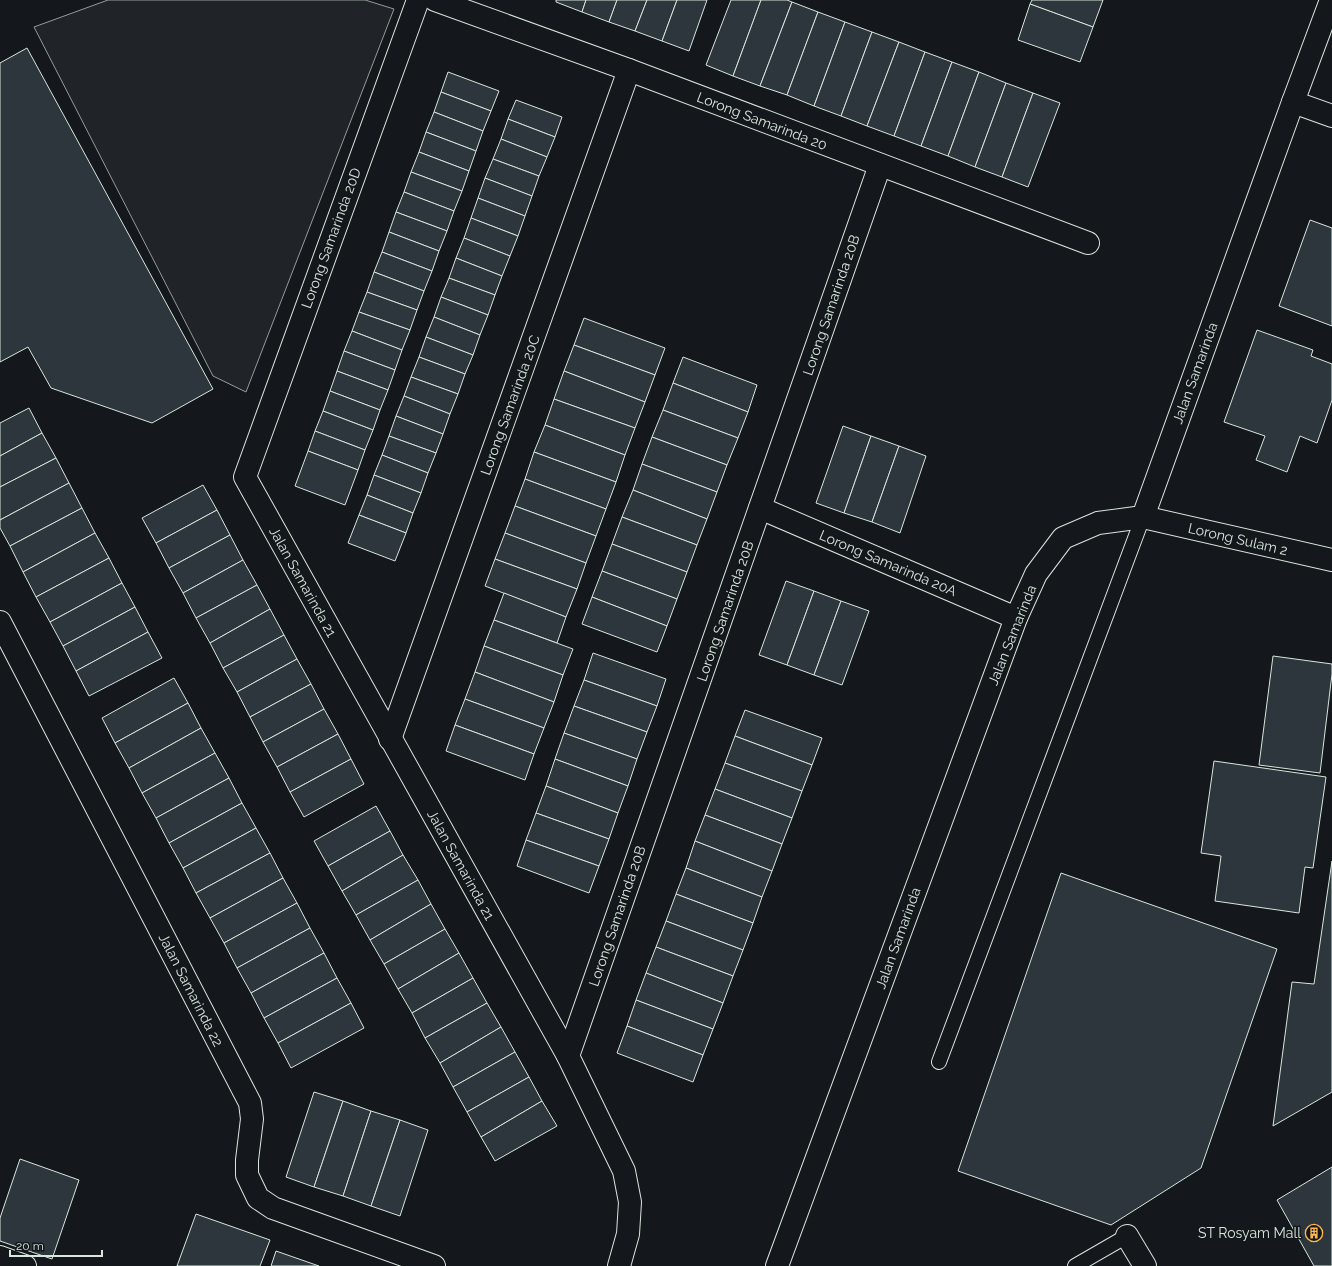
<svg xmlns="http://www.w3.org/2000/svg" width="1332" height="1266" font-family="Raleway,sans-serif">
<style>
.green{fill:#202428;stroke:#939e99}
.building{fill:#2c363c;stroke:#d8e6dc}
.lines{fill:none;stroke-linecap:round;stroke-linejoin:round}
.service-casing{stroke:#d8e6dc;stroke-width:16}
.minor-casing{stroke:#d8e6dc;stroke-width:24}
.service{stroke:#14181c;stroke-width:14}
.minor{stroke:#14181c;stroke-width:22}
.labels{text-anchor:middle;stroke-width:3;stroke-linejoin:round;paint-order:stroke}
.street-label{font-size:14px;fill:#d8e6dc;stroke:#14181c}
.poi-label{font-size:14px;fill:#d8e6dc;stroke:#14181c;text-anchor:end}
</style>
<rect width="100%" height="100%" fill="#14181c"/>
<!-- green -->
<polygon class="green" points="108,0 365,0 394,9 246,392 213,376 34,27"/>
<!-- building -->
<g class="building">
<polygon points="556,0 586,0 582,12 556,2"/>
<polygon points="586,0 617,0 609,22 582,12"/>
<polygon points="617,0 647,0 635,31 609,22"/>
<polygon points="647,0 677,0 662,41 635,31"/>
<polygon points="677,0 707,0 689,51 662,41"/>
<polygon points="731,0 761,0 733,76 706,65"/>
<polygon points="761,0 787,0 792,2 760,86 733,76"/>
<polygon points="1032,0 1103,0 1093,27 1030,4"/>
<polygon points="792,2 818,12 787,95 760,86"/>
<polygon points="1030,4 1093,27 1080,62 1018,40"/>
<polygon points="818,12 845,22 814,106 787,95"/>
<polygon points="845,22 872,32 841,116 814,106"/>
<polygon points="872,32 899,42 867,126 841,116"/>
<polygon points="899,42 925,52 894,136 867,126"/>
<polygon points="27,48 213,389 152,423 51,388 28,347 0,362 0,63"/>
<polygon points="925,52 952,62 921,146 894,136"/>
<polygon points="952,62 979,72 948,156 921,146"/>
<polygon points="448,72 499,91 491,111 441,92"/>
<polygon points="979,72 1006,83 975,167 948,156"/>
<polygon points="1006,83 1033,93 1002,177 975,167"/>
<polygon points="441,92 491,111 483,131 434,112"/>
<polygon points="1033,93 1060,103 1028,187 1002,177"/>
<polygon points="516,100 562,117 555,137 508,119"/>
<polygon points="434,112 483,131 476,151 426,132"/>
<polygon points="508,119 555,137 547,157 501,139"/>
<polygon points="426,132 476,151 469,171 419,152"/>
<polygon points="501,139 547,157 539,176 493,159"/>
<polygon points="419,152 469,171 462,191 411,172"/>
<polygon points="493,159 539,176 532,196 485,178"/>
<polygon points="411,172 462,191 454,211 404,192"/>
<polygon points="485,178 532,196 525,216 478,198"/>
<polygon points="404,192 454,211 447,231 396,212"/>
<polygon points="478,198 525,216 518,236 471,218"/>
<polygon points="396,212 447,231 439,251 389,232"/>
<polygon points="471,218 518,236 510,256 464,238"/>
<polygon points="1310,220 1332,228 1332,326 1279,306"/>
<polygon points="389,232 439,251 432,271 382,252"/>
<polygon points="464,238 510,256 502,276 456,258"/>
<polygon points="382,252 432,271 424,291 374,272"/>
<polygon points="456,258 502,276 495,295 449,278"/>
<polygon points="374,272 424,291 417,310 367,292"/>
<polygon points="449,278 495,295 488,315 441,297"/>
<polygon points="367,292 417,310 410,330 359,312"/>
<polygon points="441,297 488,315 480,335 434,317"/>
<polygon points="359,312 410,330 402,350 352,331"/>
<polygon points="434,317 480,335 473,355 426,337"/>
<polygon points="584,318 665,348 655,375 574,345"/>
<polygon points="1257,330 1313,350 1311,356 1332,364 1332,400 1317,443 1300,436 1287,472 1256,460 1265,436 1224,422"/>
<polygon points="352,331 402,350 395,370 344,351"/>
<polygon points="426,337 473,355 465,374 419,357"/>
<polygon points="574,345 655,375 645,402 564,371"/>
<polygon points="344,351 395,370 388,390 337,371"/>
<polygon points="419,357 465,374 458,394 411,377"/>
<polygon points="683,357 757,385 748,412 673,383"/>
<polygon points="337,371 388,390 380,410 330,391"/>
<polygon points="564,371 645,402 635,428 554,399"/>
<polygon points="411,377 458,394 450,414 404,396"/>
<polygon points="673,383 748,412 738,438 663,410"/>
<polygon points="330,391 380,410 373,430 323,411"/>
<polygon points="404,396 450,414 443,434 396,416"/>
<polygon points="554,399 635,428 625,455 545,425"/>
<polygon points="29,408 42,433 0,456 0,423"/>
<polygon points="663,410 738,438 727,465 652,437"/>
<polygon points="323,411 373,430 365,450 315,431"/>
<polygon points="396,416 443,434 436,453 389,436"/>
<polygon points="545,425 625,455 616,482 534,452"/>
<polygon points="843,426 871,436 844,513 816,503"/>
<polygon points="315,431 365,450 358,470 308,451"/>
<polygon points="42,433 56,458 0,487 0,456"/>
<polygon points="389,436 436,453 428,473 382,455"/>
<polygon points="871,436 899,446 872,522 844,513"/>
<polygon points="652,437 727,465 717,492 642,464"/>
<polygon points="899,446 926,456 900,533 872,522"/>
<polygon points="308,451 358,470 345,505 295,486"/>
<polygon points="534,452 616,482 606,509 525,479"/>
<polygon points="382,455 428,473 421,493 374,475"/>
<polygon points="56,458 69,483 0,520 0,487"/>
<polygon points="642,464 717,492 707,519 633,490"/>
<polygon points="374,475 421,493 413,513 367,495"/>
<polygon points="525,479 606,509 596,536 515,506"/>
<polygon points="69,483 82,508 10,546 0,528 0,520"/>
<polygon points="203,485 217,510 156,543 142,518"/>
<polygon points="633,490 707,519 697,545 622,517"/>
<polygon points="367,495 413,513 406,533 359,515"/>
<polygon points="515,506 596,536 586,563 505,533"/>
<polygon points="82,508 95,533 23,572 10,546"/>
<polygon points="217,510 230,535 169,568 156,543"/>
<polygon points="359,515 406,533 395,561 348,543"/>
<polygon points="622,517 697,545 687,572 612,544"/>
<polygon points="95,533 109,558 36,597 23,572"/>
<polygon points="505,533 586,563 577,589 495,559"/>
<polygon points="230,535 243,560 183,593 169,568"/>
<polygon points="612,544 687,572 677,599 602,571"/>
<polygon points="109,558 122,583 50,622 36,597"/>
<polygon points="495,559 577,589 566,617 485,586"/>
<polygon points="243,560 257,585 196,618 183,593"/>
<polygon points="602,571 677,599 667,626 592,597"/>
<polygon points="786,581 814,591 787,665 759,655"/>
<polygon points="122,583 135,607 63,646 50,622"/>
<polygon points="257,585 270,609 210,643 196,618"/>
<polygon points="814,591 841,601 814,675 787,665"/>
<polygon points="504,593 566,617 557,643 494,620"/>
<polygon points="592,597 667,626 657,652 582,624"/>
<polygon points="841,601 869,611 842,685 814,675"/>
<polygon points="135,607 148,632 76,671 63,646"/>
<polygon points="270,609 284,635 223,668 210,643"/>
<polygon points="494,620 573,649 563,675 484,646"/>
<polygon points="148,632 162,658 89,696 76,671"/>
<polygon points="284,635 297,659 237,692 223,668"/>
<polygon points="484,646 563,675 554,702 475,672"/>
<polygon points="593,653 666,679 657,706 584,680"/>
<polygon points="1273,656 1332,664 1332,674 1320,773 1259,765"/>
<polygon points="297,659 311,684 250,717 237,692"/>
<polygon points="475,672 554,702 544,728 465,699"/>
<polygon points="174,678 188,703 115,743 102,718"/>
<polygon points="584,680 657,706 647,732 574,706"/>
<polygon points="311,684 324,709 263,742 250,717"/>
<polygon points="465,699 544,728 534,754 455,725"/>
<polygon points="188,703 201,728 129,768 115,743"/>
<polygon points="574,706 647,732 637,759 564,733"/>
<polygon points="324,709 338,734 277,767 263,742"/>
<polygon points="745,710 822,738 812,765 735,736"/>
<polygon points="455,725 534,754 525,780 446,751"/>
<polygon points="201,728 215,753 142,793 129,768"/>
<polygon points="564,733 637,759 628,786 555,759"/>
<polygon points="338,734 351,759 290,792 277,767"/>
<polygon points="735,736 812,765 802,791 725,763"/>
<polygon points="215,753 229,778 156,818 142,793"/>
<polygon points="351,759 364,784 304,817 290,792"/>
<polygon points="555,759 628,786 618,813 546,786"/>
<polygon points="1214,761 1326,777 1313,868 1305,867 1299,913 1215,901 1221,856 1201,853"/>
<polygon points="725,763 802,791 792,818 715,789"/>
<polygon points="229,778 242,803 169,843 156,818"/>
<polygon points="546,786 618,813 609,839 536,813"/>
<polygon points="715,789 792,818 782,844 705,815"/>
<polygon points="242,803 256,828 183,868 169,843"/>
<polygon points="376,806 390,831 328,866 314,841"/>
<polygon points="536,813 609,839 599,866 526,840"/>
<polygon points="705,815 782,844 772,871 695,841"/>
<polygon points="256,828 270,853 196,893 183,868"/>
<polygon points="390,831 403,855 342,891 328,866"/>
<polygon points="526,840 599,866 589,893 517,866"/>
<polygon points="695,841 772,871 762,897 686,868"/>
<polygon points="270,853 283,878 210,918 196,893"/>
<polygon points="403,855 418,880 356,915 342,891"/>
<polygon points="1332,861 1332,1092 1273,1126 1292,982 1314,984"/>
<polygon points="686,868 762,897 753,923 676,894"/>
<polygon points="1061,873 1277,949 1201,1168 1111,1225 958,1171"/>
<polygon points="283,878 297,903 224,943 210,918"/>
<polygon points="418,880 431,904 370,940 356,915"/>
<polygon points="676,894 753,923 743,950 666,921"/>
<polygon points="297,903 310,928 237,968 224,943"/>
<polygon points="431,904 445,929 384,964 370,940"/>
<polygon points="666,921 743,950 733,976 656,947"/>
<polygon points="310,928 324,953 251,993 237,968"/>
<polygon points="445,929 459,953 398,989 384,964"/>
<polygon points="656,947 733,976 723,1003 646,973"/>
<polygon points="324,953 337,978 264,1018 251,993"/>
<polygon points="459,953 473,978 412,1013 398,989"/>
<polygon points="646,973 723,1003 713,1029 636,1000"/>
<polygon points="337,978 351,1003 278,1043 264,1018"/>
<polygon points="473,978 487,1003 425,1038 412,1013"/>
<polygon points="636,1000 713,1029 703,1055 627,1026"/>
<polygon points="351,1003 364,1028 291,1068 278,1043"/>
<polygon points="487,1003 501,1027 440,1063 425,1038"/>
<polygon points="627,1026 703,1055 693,1082 617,1053"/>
<polygon points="501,1027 515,1052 453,1087 440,1063"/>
<polygon points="515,1052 529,1077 467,1112 453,1087"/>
<polygon points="529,1077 542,1101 481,1137 467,1112"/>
<polygon points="314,1092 343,1101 314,1187 286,1177"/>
<polygon points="343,1101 371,1111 343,1196 314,1187"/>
<polygon points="542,1101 557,1126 495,1161 481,1137"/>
<polygon points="371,1111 400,1120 371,1206 343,1196"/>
<polygon points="400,1120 428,1130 400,1216 371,1206"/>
<polygon points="20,1159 79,1180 52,1259 0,1241 0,1218"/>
<polygon points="1332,1167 1332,1266 1314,1266 1277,1200"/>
<polygon points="196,1214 270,1240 260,1266 177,1266"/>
<polygon points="276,1251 319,1266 271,1266"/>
</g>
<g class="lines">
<defs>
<g id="service">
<polyline points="939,1062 1143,517"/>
<polyline points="1075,1266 1127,1236"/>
</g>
<g id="minor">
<polyline points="418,0 245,477 568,1056 624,1171 630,1202 628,1234 619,1266"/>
<polyline points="435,0 629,70 1088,243"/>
<polyline points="1293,102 1332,116"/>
<polyline points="760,508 1016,618"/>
<polyline points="1143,517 1332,560"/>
<polyline points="0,622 250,1103 252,1119 247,1160 247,1175 258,1198 273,1208 434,1266"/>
<polyline points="390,739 629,70"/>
<polyline points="568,1056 880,165"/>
<polyline points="1127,1236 1145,1266"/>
<polyline points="0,1257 25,1266"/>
<polyline points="777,1266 1016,618 1036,574 1063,538 1098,523 1143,517 1293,102 1331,0"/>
</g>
</defs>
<!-- service casing -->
<use href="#service" class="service-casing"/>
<!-- minor casing -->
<use href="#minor" class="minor-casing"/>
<!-- service -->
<use href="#service" class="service"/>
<!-- minor -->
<use href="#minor" class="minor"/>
</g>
<!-- icons -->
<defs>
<symbol id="building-ring" viewBox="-11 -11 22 22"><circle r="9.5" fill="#14181c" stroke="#ffb74d" stroke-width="1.5"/><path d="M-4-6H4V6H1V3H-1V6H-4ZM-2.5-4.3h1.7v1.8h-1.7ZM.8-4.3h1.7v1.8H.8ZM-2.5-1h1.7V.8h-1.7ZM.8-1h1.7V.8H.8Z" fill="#ffb74d"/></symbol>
</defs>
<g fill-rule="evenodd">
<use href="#building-ring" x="1304" y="1223" width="20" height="20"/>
</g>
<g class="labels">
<!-- street labels -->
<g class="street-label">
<text transform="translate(762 121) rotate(21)" y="5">Lorong Samarinda 20</text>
<text transform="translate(331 238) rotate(-70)" y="5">Lorong Samarinda 20D</text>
<text transform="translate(831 305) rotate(-71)" y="5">Lorong Samarinda 20B</text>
<text transform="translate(1195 373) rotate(-70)" y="5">Jalan Samarinda</text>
<text transform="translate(510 405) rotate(-70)" y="5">Lorong Samarinda 20C</text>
<text transform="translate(1238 539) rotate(13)" y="5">Lorong Sulam 2</text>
<text transform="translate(888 563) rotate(23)" y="5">Lorong Samarinda 20A</text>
<text transform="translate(303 582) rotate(61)" y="5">Jalan Samarinda 21</text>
<text transform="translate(725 611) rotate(-71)" y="5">Lorong Samarinda 20B</text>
<text transform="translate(1012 635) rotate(-68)" y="5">Jalan Samarinda</text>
<text transform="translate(461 865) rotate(61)" y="5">Jalan Samarinda 21</text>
<text transform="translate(617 916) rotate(-71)" y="5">Lorong Samarinda 20B</text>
<text transform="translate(898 938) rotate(-70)" y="5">Jalan Samarinda</text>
<text transform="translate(191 990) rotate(63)" y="5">Jalan Samarinda 22</text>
</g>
<!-- poi labels -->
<g class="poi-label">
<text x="1301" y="1238">ST Rosyam Mall</text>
</g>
</g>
<!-- scale -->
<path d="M10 1250v6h92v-6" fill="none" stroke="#d8e6dc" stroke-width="2"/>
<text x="16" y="1250" font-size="12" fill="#d8e6dc" stroke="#14181c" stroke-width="3" paint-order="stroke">20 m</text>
</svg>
